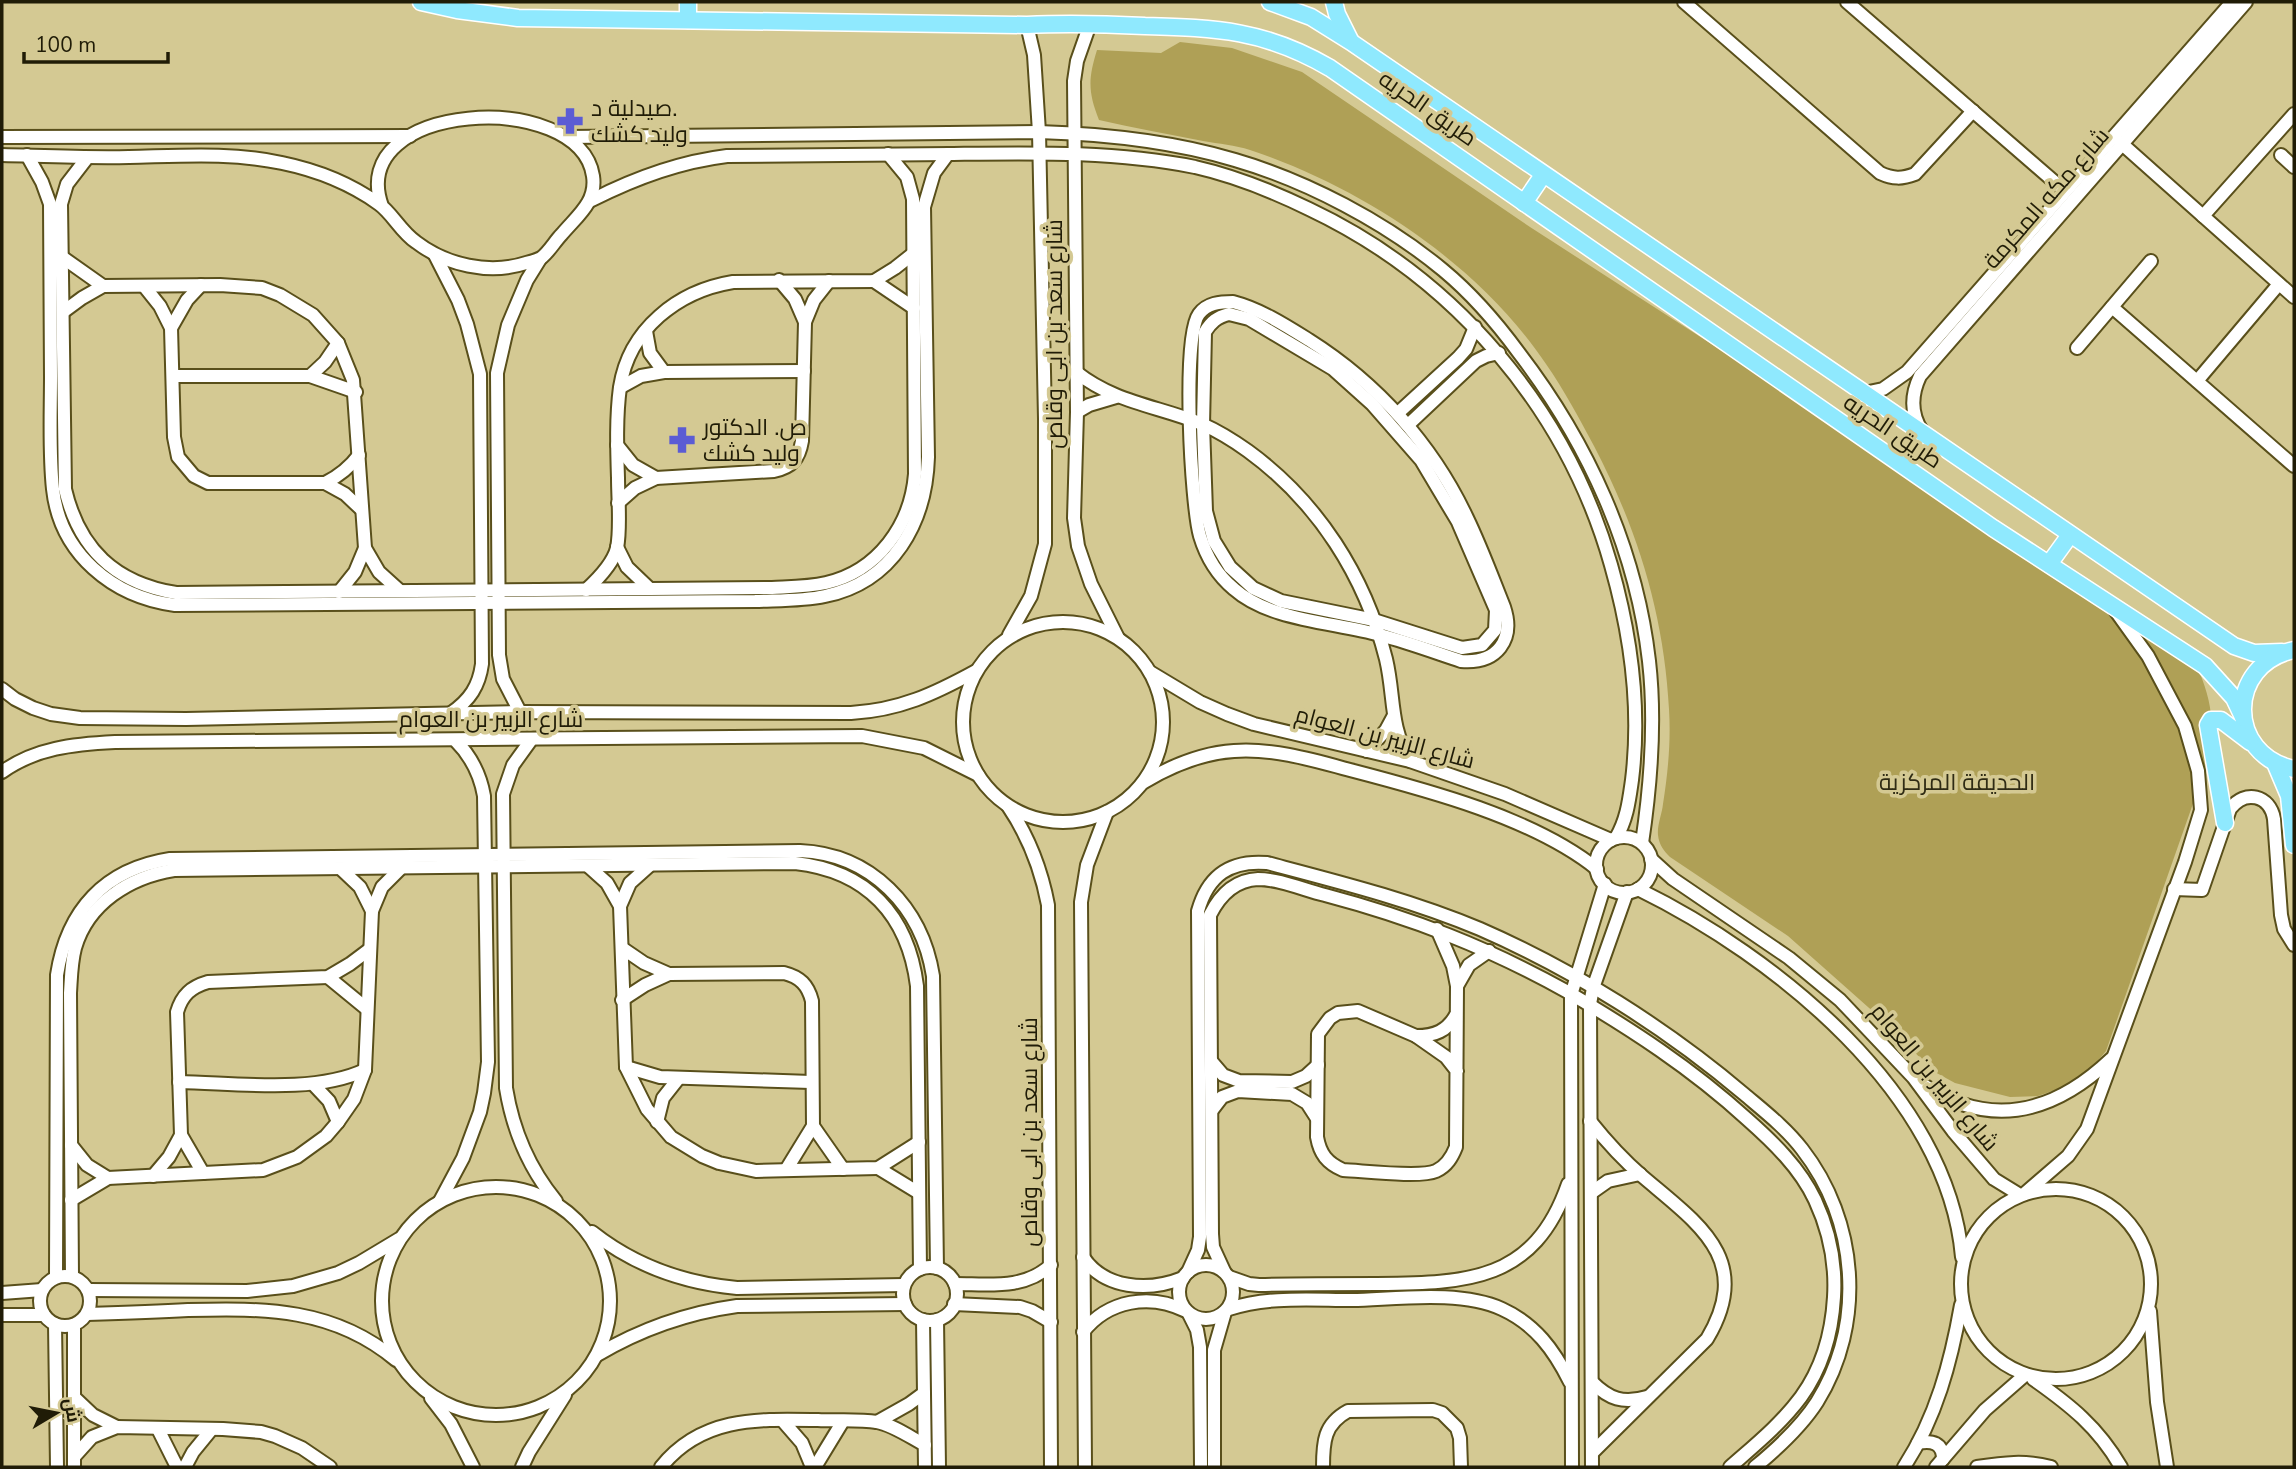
<svg xmlns="http://www.w3.org/2000/svg" width="2296" height="1469" font-family="'Nunito Sans',Cairo,sans-serif">
<style>
.green{fill:#afa056}
.lines{fill:none;stroke-linecap:round;stroke-linejoin:round}
.minor-casing{stroke:#594f1b;stroke-width:16}
.major-casing{stroke:#fff;stroke-width:19}
.minor{stroke:#fff;stroke-width:12}
.major{stroke:#8fe9fe;stroke-width:16}
.labels{text-anchor:middle;stroke-width:7;stroke-linejoin:round;paint-order:stroke}
.poi-label{font-size:23px;fill:#201c07;stroke:#d4c993;text-anchor:start}
.street-label{font-size:23px;fill:#201c07;stroke:#d4c993}
.park-label{font-size:23px;fill:#2f2b14;stroke:#d4c993}
</style>
<rect width="100%" height="100%" fill="#d4c993"/>
<!-- green -->
<path class="green" d="M1180 42 1232 48 1302 72 1530 227 1837 425 2199 671C2213 705 2214 725 2208 761L2106 1051 2088 1072 2064 1087 2038 1096 2010 1097 1955 1083 1933 1071 1886 1023 1788 936 1670 857C1664 851 1659 845 1658 835 1657 825 1662 814 1663 804 1668 772 1671 741 1669 709 1664 615 1638 530 1594 446 1579 418 1564 390 1546 364 1479 264 1363 188 1250 150 1235 145 1219 144 1203 141 1169 134 1134 128 1099 120 1088 92 1088 79 1097 50L1161 53Z"/>
<g class="lines">
<defs>
<g id="minor">
<path d="M1684 2 1880 173C1893 179 1902 179 1915 174L1973 111"/>
<polyline points="1847,2 2065,191"/>
<polyline points="1090,24 1077,61 1074,81 1077,412 1074,518 1078,546 1091,584 1118,638"/>
<polyline points="2,137 410,136"/>
<path d="M568 137 1039 132C1104 134 1172 141 1235 160 1307 181 1385 222 1443 270 1472 294 1497 323 1519 353 1588 443 1636 548 1649 661 1656 722 1651 783 1642 843"/>
<polyline points="2121,143 2294,297"/>
<path d="M2 155C44 156 86 158 129 157 180 156 232 152 282 163 316 170 351 184 379 204 392 213 401 232 416 242 446 265 489 275 526 263 531 262 537 260 541 258 549 252 555 241 562 234 577 216 597 202 593 176 580 88 344 101 382 206"/>
<path d="M27 155 42 182 50 204C50 262 51 319 51 376 51 413 49 452 53 489 60 554 113 597 175 605L755 601C778 600 802 601 825 596 893 582 926 523 928 457L924 207 934 173 948 154"/>
<polyline points="2281,155 2294,167"/>
<path d="M87 158 67 184 61 204 65 489C79 549 115 583 176 593L772 588C790 587 808 587 826 583 878 571 911 525 915 474L913 199 907 177 888 154"/>
<path d="M592 200C635 178 678 162 727 156 802 155 877 155 951 154 1033 153 1114 151 1195 167 1235 176 1272 191 1309 209 1455 278 1567 409 1611 565 1631 635 1641 707 1632 780 1629 801 1627 819 1616 838"/>
<polyline points="2203,216 2294,114"/>
<path d="M435 255 458 300 467 324 480 374 482 664C479 686 470 700 451 713"/>
<polyline points="62,257 103,286"/>
<polyline points="779,280 795,299 805,322"/>
<polyline points="874,281 914,308"/>
<polyline points="144,286 160,306 171,328 174,437 178,457 194,476 208,483 325,483 345,494 362,510"/>
<path d="M1233 302C1260 309 1285 325 1309 340 1377 383 1433 445 1467 518 1481 547 1492 577 1504 607 1515 640 1497 664 1461 661 1434 652 1407 642 1380 635 1334 622 1270 621 1234 589 1217 575 1206 556 1200 536 1191 504 1182 337 1199 314 1207 303 1220 302 1233 302Z"/>
<polyline points="2112,307 2294,466"/>
<polyline points="63,312 82,298 103,286 220,285 262,288 280,295 313,315 338,343 353,380 365,548 379,572 400,591"/>
<path d="M1229 314 1249 319 1333 369 1372 404 1421 460 1458 522 1496 610 1495 630 1482 645 1462 648 1374 620 1281 601 1253 588 1230 567 1214 541 1206 511 1203 425 1205 332C1211 322 1217 317 1229 314Z"/>
<polyline points="171,328 187,300 201,285"/>
<polyline points="646,331 650,353 664,372"/>
<polyline points="2077,348 2151,261"/>
<path d="M1076 372C1115 403 1158 406 1202 424 1218 431 1234 441 1248 451 1318 502 1365 576 1386 659 1395 697 1389 725 1410 761"/>
<polyline points="173,376 310,376 356,392"/>
<polyline points="310,376 325,362 338,343"/>
<polyline points="2197,381 2279,284"/>
<polyline points="621,387 641,376 664,372 804,371"/>
<polyline points="1864,393 1883,389 1907,372 2232,2"/>
<polyline points="1077,412 1089,405 1116,397"/>
<polyline points="1398,413 1458,358 1466,349 1475,327"/>
<polyline points="1408,425 1476,361 1486,356 1499,353"/>
<path d="M1922 431C1910 413 1911 395 1920 376L2246 2"/>
<polyline points="617,445 633,465 656,478"/>
<path d="M325 483C339 476 350 467 359 455"/>
<path d="M618 503 635 488 656 478 774 471C792 467 799 459 802 441L805 322 814 300 829 281"/>
<polyline points="617,547 627,567 650,589"/>
<path d="M586 590C598 579 613 564 617 548 621 528 618 499 618 478 617 448 616 417 620 387 629 329 678 291 733 282L874 281 895 268 914 253"/>
<polyline points="339,592 355,572 365,548"/>
<circle cx="1063" cy="722" r="100"/>
<polyline points="1009,635 1031,596 1045,544 1045,419 1039,132 1034,55 1027,25"/>
<polyline points="1150,672 1200,702 1227,714 1254,724 1410,761 1505,794 1611,840"/>
<path d="M2 689 15 699 33 708 51 714 80 718 186 719 520 712 851 713C900 710 934 694 976 671"/>
<polyline points="520,712 503,679 499,655 497,373 508,325 527,280 540,259"/>
<path d="M531 740 513 765 503 794 506 1088C513 1131 528 1167 556 1201"/>
<polyline points="1367,751 1386,730 1393,717"/>
<path d="M2 772C35 748 74 744 115 742L862 736 924 748 978 775"/>
<path d="M1144 782C1171 766 1201 753 1234 751 1272 748 1313 760 1350 770 1427 790 1534 818 1597 869"/>
<path d="M1008 806C1029 837 1041 868 1048 905L1051 1467"/>
<circle cx="1624" cy="865" r="28"/>
<polyline points="1651,859 1673,879 1789,958 1840,1000 1913,1077 1953,1131 1994,1179 2020,1195"/>
<polyline points="588,866 607,883 620,906"/>
<polyline points="649,866 630,883 620,906 626,1067 647,1109 671,1137 702,1156 719,1163 756,1171 878,1168 919,1142"/>
<polyline points="341,869 360,887 372,911"/>
<path d="M1638 889C1775 956 1948 1094 1962 1257"/>
<path d="M2174 889 2202 890 2230 809C2245 789 2270 795 2274 819L2281 915 2284 929 2294 945"/>
<path d="M1437 929 1453 966 1457 986 1456 1147C1452 1157 1447 1166 1436 1171 1420 1178 1364 1171 1343 1170 1327 1163 1320 1154 1317 1137L1318 1034 1330 1018 1338 1013 1358 1011 1416 1036 1446 1057 1457 1071"/>
<polyline points="622,948 644,963 669,974"/>
<polyline points="328,977 367,1009"/>
<polyline points="1457,986 1469,965 1489,951"/>
<path d="M622 1000 645 985 669 974 784 973C800 977 808 985 812 1001L813 1126 843 1169"/>
<path d="M1416 1036C1435 1036 1447 1031 1456 1015"/>
<polyline points="1211,1061 1223,1075 1239,1081 1292,1082 1306,1076 1318,1065"/>
<polyline points="626,1067 660,1077 811,1082"/>
<path d="M179 1082C236 1083 314 1094 365 1070"/>
<polyline points="313,1084 329,1101 338,1122"/>
<path d="M1922 1084C1991 1130 2054 1113 2111 1059"/>
<polyline points="1212,1110 1222,1097 1238,1091 1292,1094 1307,1103 1316,1117"/>
<path d="M1590 1121C1606 1141 1622 1159 1642 1176 1697 1223 1755 1259 1707 1339L1592 1453"/>
<polyline points="657,1122 663,1098 678,1079"/>
<polyline points="71,1145 87,1165 108,1178"/>
<polyline points="878,1168 919,1193"/>
<polyline points="786,1170 813,1126"/>
<path d="M203 1173 181 1135 177 1012C182 995 191 987 208 982L328 977 350 964 370 949"/>
<polyline points="153,1176 169,1157 181,1135"/>
<circle cx="496" cy="1301" r="114"/>
<circle cx="2056" cy="1284" r="95"/>
<polyline points="1591,1193 1608,1181 1640,1174"/>
<polyline points="2024,1194 2068,1156 2087,1129 2185,862 2201,810 2198,771 2185,726 2148,656 2115,610"/>
<polyline points="71,1200 108,1178 263,1170 297,1157 326,1136 338,1122 354,1099 365,1070 372,911 382,887 401,868"/>
<path d="M440 1201 463 1158 480 1112 484 1093 488 1062 484 796C480 773 471 756 455 740"/>
<path d="M592 1232C635 1266 683 1283 737 1288L904 1285"/>
<path d="M1083 1257C1104 1289 1148 1292 1183 1278"/>
<circle cx="1206" cy="1292" r="27"/>
<circle cx="930" cy="1294" r="27"/>
<path d="M1224 1271 1213 1247 1212 1234 1210 915C1220 895 1235 880 1258 879 1280 879 1304 890 1325 895 1412 918 1487 947 1566 991 1631 1029 1691 1068 1747 1119 1773 1142 1800 1168 1815 1200 1829 1230 1836 1264 1834 1297 1832 1332 1822 1368 1801 1397 1781 1424 1755 1445 1730 1467"/>
<path d="M1188 1272 1198 1250 1200 1237 1198 911C1208 875 1230 860 1267 863 1339 882 1411 900 1480 929 1574 970 1666 1028 1744 1094 1764 1111 1786 1128 1802 1149 1858 1221 1866 1323 1817 1402 1801 1427 1778 1448 1755 1467"/>
<circle cx="65" cy="1301" r="25"/>
<path d="M72 1276 70 993C71 978 71 963 75 948 88 903 130 877 174 870L795 863C867 871 908 915 917 986L920 1269"/>
<path d="M56 1277 57 975C67 910 105 869 170 859L800 851C871 854 922 907 933 976L937 1268"/>
<path d="M1229 1277 1249 1284 1259 1285C1299 1284 1338 1284 1377 1284 1467 1283 1534 1282 1568 1184"/>
<path d="M955 1284C989 1284 1024 1290 1051 1265"/>
<polyline points="88,1290 247,1291 293,1286 338,1273 359,1263 399,1239"/>
<polyline points="2,1293 42,1290"/>
<polyline points="954,1304 1020,1307 1032,1311 1051,1322"/>
<path d="M1229 1309C1268 1296 1311 1300 1352 1300 1397 1299 1460 1290 1502 1309 1535 1324 1554 1350 1570 1382"/>
<polyline points="2150,1311 2157,1402 2167,1467"/>
<path d="M87 1314C121 1313 154 1312 188 1310 265 1308 334 1308 396 1360"/>
<polyline points="1189,1314 1197,1330 1200,1347 1201,1467"/>
<polyline points="2,1315 44,1315"/>
<polyline points="923,1320 925,1467"/>
<polyline points="937,1320 939,1467"/>
<polyline points="55,1324 57,1467"/>
<polyline points="74,1325 74,1467"/>
<path d="M1083 1332C1108 1300 1150 1293 1186 1311"/>
<path d="M597 1355C641 1329 686 1313 737 1306L905 1304"/>
<path d="M2033 1379C2070 1405 2098 1427 2121 1467"/>
<path d="M1592 1382C1609 1399 1623 1404 1647 1397"/>
<polyline points="74,1397 93,1415 117,1427"/>
<polyline points="431,1398 451,1424 473,1467"/>
<polyline points="782,1420 802,1443 812,1467"/>
<polyline points="877,1422 909,1404 924,1393"/>
<polyline points="158,1429 177,1467"/>
<path d="M1918 1443C1932 1440 1943 1443 1943 1459"/>
<polyline points="74,1457 92,1437 117,1427 223,1429 261,1432 275,1436 302,1448 330,1467"/>
<polyline points="185,1467 193,1452 211,1430"/>
<polyline points="522,1467 529,1452 565,1395"/>
<path d="M661 1467C702 1416 759 1419 818 1420 837 1421 858 1419 877 1422 893 1425 910 1437 925 1445"/>
<polyline points="815,1467 843,1421"/>
<polyline points="1085,1467 1081,902 1087,865 1107,812"/>
<polyline points="1214,1467 1214,1350 1225,1312"/>
<path d="M1323 1467C1323 1442 1324 1424 1348 1411L1433 1410 1442 1413 1457 1428 1460 1438 1461 1467"/>
<polyline points="1572,1467 1571,995 1605,884"/>
<polyline points="1592,1467 1590,1004 1593,988 1627,892"/>
<path d="M1904 1467C1936 1418 1951 1362 1961 1305"/>
<polyline points="1936,1467 1985,1410 2025,1375"/>
<path d="M1977 1467C2003 1463 2025 1460 2051 1467"/>
</g>
<g id="major">
<path d="M421 2 457 10 518 18 1027 25C1066 23 1105 24 1145 26 1217 28 1265 30 1330 68L1993 528 2205 666 2234 698 2243 717"/>
<polyline points="688,2 688,20"/>
<polyline points="1270,2 1311,17 1351,42 2234,646 2254,653 2282,652"/>
<polyline points="1334,2 1337,14 1350,40"/>
<polyline points="1524,203 1543,175"/>
<polyline points="2049,564 2070,535"/>
<path d="M2294 650C2226 664 2226 755 2294 769"/>
<polyline points="2275,763 2289,796 2294,845"/>
<polyline points="2225,823 2208,725 2211,720 2221,720 2250,742"/>
</g>
</defs>
<!-- minor casing -->
<use href="#minor" class="minor-casing"/>
<!-- major casing -->
<use href="#major" class="major-casing"/>
<!-- minor -->
<use href="#minor" class="minor"/>
<!-- major -->
<use href="#major" class="major"/>
</g>
<!-- icons -->
<defs>
<symbol id="pharmacy-bare" viewBox="-9 -9 18 18"><path d="M-2-6h4v4h4v4h-4v4h-4v-4h-4v-4h4Z" fill="#5b5cd4" stroke="#d4c993" stroke-width="2.5" paint-order="stroke"/></symbol>
</defs>
<g fill-rule="evenodd">
<use href="#pharmacy-bare" x="551" y="102" width="38" height="38"/>
<use href="#pharmacy-bare" x="663" y="421" width="38" height="38"/>
</g>
<g class="labels">
<!-- poi labels -->
<g class="poi-label">
<text x="591" y="116">صيدلية د.<tspan x="591" dy="26">وليد كشك</tspan></text>
<text x="703" y="435">ص. الدكتور<tspan x="703" dy="26">وليد كشك</tspan></text>
</g>
<!-- street labels -->
<g class="street-label">
<text transform="translate(1428 108) rotate(35)" y="8">طريق الحريه</text>
<text transform="translate(2046 198) rotate(-49)" y="8">شارع مكه المكرمة</text>
<text transform="translate(1054 334) rotate(-90)" y="8">شارع سعد بن ابى وقاص</text>
<text transform="translate(1893 431) rotate(34)" y="8">طريق الحريه</text>
<text x="491" y="727">شارع الزبير بن العوام</text>
<text transform="translate(1385 737) rotate(15)" y="8">شارع الزبير بن العوام</text>
<text transform="translate(1935 1077) rotate(50)" y="8">شارع الزبير بن العوام</text>
<text transform="translate(1029 1132) rotate(-90)" y="8">شارع سعد بن ابى وقاص</text>
</g>
<!-- park labels -->
<g class="park-label">
<text x="1957" y="790">الحديقة المركزية</text>
</g>
</g>
<!-- border -->
<rect width="2296" height="1469" fill="none" stroke="#201c07" stroke-width="7"/>
<!-- north arrow -->
<g transform="translate(56 1413) rotate(80)" stroke="#d4c993" stroke-width="5" paint-order="stroke">
<path d="M0-5L12 26L0 18L-12 26Z" fill="#201c07"/>
<text y="-10" font-size="19" font-weight="bold" text-anchor="middle" fill="#201c07">ش</text>
</g>
<!-- scale -->
<path d="M24 52v10h144v-10" fill="none" stroke="#201c07" stroke-width="3.5"/>
<text x="35" y="52" font-size="21" fill="#201c07" stroke="#d4c993" stroke-width="5" paint-order="stroke">100 m</text>
</svg>
